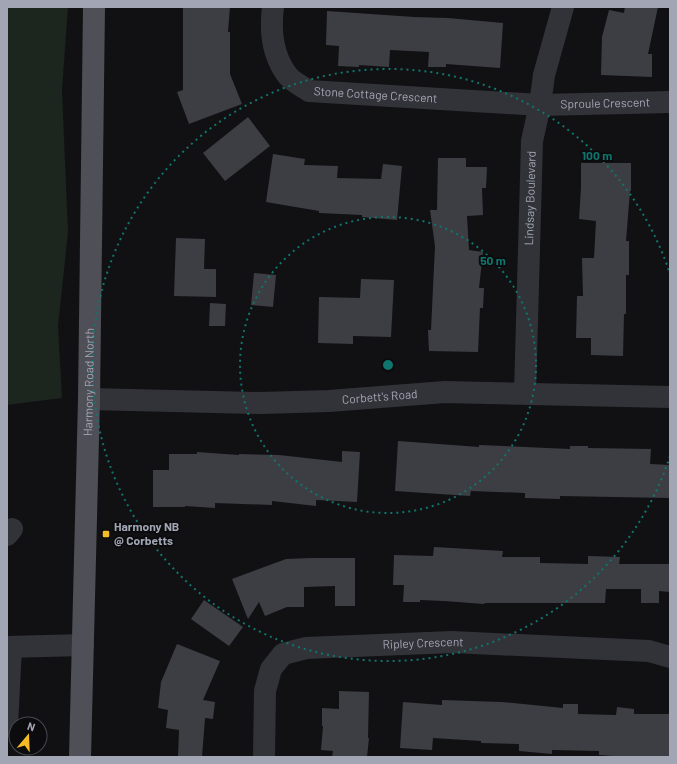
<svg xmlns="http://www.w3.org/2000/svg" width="677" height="764" font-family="Barlow,sans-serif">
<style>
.green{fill:#1d251f}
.building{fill:#3d3e43}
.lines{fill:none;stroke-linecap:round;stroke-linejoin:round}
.minor{stroke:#323338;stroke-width:22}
.major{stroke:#4e4f57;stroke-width:22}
.ring{fill:none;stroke:#0f766e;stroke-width:2;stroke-dasharray:2 4}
.poi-dot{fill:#f4bb27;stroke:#0c0c0e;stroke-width:1.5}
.labels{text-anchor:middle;stroke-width:4;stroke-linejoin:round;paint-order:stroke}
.street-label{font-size:12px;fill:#a2a6b4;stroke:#0c0c0e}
.poi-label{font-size:12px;font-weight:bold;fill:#a2a6b4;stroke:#0c0c0e;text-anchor:start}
.centre{fill:#0f766e;stroke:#0c0c0e;stroke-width:2}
.ring-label{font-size:12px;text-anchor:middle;font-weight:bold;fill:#0f766e;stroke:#0c0c0e;stroke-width:4;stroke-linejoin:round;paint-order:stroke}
</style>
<rect width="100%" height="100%" fill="#111113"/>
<!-- green -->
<polygon class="green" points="7,7 68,7 62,90 68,232 58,326 62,398 7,405"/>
<!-- building -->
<g class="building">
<polygon points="183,7 230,7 228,32 230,32 230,74 242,104 189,124 177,92 183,90"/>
<polygon points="625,7 658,7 648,54 652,54 652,77 601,75 602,37 609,10 624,13"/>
<polygon points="327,11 414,17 448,18 503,23 500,68 446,64 446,67 428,67 429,52 390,50 389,67 359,65 359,67 338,66 339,46 326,45"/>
<polygon points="248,117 270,146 225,181 203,153"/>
<polygon points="273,154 305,159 304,165 338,166 337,178 381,179 383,164 402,166 397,220 362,217 362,215 319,213 319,211 266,202"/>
<polygon points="438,158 466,158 466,167 487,167 486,188 482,188 483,215 467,216 469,250 483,252 479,288 484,288 483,308 480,308 478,352 429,351 428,330 431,330 435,246 430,210 437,210"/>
<polygon points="581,163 631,163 631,191 630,191 626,241 629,241 629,275 626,275 626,314 624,314 623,356 591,355 591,338 576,338 577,296 583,296 582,258 594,258 596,221 579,219 581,188"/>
<polygon points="176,238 205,239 204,269 216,269 216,297 174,296"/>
<polygon points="254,273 276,275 273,307 251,305"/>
<polygon points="361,279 394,280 391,337 353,336 353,344 318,343 319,297 360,298"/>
<polygon points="210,303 226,304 225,326 209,326"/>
<polygon points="398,441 479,447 479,445 570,449 570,446 588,446 588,448 651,449 650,464 670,465 670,498 560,496 560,499 525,498 525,493 471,491 470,496 395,491"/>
<polygon points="342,451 360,452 357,502 316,500 316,506 272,501 272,505 215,503 215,508 185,506 185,507 153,507 153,470 169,470 169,454 197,454 197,452 239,455 239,454 279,455 342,462"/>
<polygon points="434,547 503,551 502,557 540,557 540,563 588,564 588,556 620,557 619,564 670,564 670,592 659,591 659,603 641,603 641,589 606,589 605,603 485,603 484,604 444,601 420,600 420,602 403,602 404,585 393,585 394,555 433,556"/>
<polygon points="310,558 355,558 355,606 335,606 335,586 304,587 304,607 287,607 265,616 259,602 248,619 232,579 286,559"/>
<polygon points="204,600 243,627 229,646 191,619"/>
<polygon points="177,644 220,661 203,700 215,702 213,719 205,718 202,757 178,757 179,730 166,728 168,710 158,708 161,682"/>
<polygon points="339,691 369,692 368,738 369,738 367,757 332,757 333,751 321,750 323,726 322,726 322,708 339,709"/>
<polygon points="442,700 502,702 563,708 563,704 578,704 578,714 616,715 617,707 634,709 634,714 670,714 670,757 627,757 599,755 599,751 552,750 552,754 519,751 519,744 481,743 481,741 433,738 432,750 400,748 403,702 442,705"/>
</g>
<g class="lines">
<!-- minor -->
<g class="minor">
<path id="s1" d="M273 7C270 31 273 57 288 76 293 82 303 87 309 91L540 105 670 102"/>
<path id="s2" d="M525 393 532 141 540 105 544 75 563 7"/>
<path id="s3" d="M89 399 261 403 329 401 445 392 670 397"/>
<polyline points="7,535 12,529"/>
<polyline points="7,647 83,645"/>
<polyline points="7,726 11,647"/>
<path id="s4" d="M264 757 265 691 271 669 283 654 306 648 452 642 649 651 670 657"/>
</g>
<!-- major -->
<path class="major" id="s5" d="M80 757 89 399 94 7"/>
</g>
<!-- distance rings -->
<g class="ring">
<circle cx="388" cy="365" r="148"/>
<path d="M670 456A296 296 0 1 1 670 274"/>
</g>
<!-- markers -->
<rect class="poi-dot" x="102" y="530" width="8" height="8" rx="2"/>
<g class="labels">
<!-- street labels -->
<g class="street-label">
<text dy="4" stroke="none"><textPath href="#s1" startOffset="165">Stone Cottage Crescent</textPath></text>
<text dy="4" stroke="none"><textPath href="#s1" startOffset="395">Sproule Crescent</textPath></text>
<text dy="4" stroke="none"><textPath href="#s2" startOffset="195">Lindsay Boulevard</textPath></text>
<text dy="4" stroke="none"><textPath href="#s5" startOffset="375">Harmony Road North</textPath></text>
<text dy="4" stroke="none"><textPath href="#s3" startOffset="291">Corbett's Road</textPath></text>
<text dy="4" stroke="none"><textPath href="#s4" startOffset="249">Ripley Crescent</textPath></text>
</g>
<!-- poi labels -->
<g class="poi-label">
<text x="114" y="531">Harmony NB<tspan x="114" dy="14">@ Corbetts</tspan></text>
</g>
</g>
<circle cx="388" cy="365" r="6" class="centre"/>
<g class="ring-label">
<text x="597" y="160">100 m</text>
<text x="493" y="265">50 m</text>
</g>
<!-- border -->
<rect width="677" height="764" fill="none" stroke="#a2a6b4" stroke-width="16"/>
<!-- north arrow -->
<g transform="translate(28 736) rotate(19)"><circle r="19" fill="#0c0c0e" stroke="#484a50"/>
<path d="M0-3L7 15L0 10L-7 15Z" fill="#f4bb27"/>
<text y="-6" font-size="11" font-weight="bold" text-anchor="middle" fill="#a2a6b4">N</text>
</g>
</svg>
